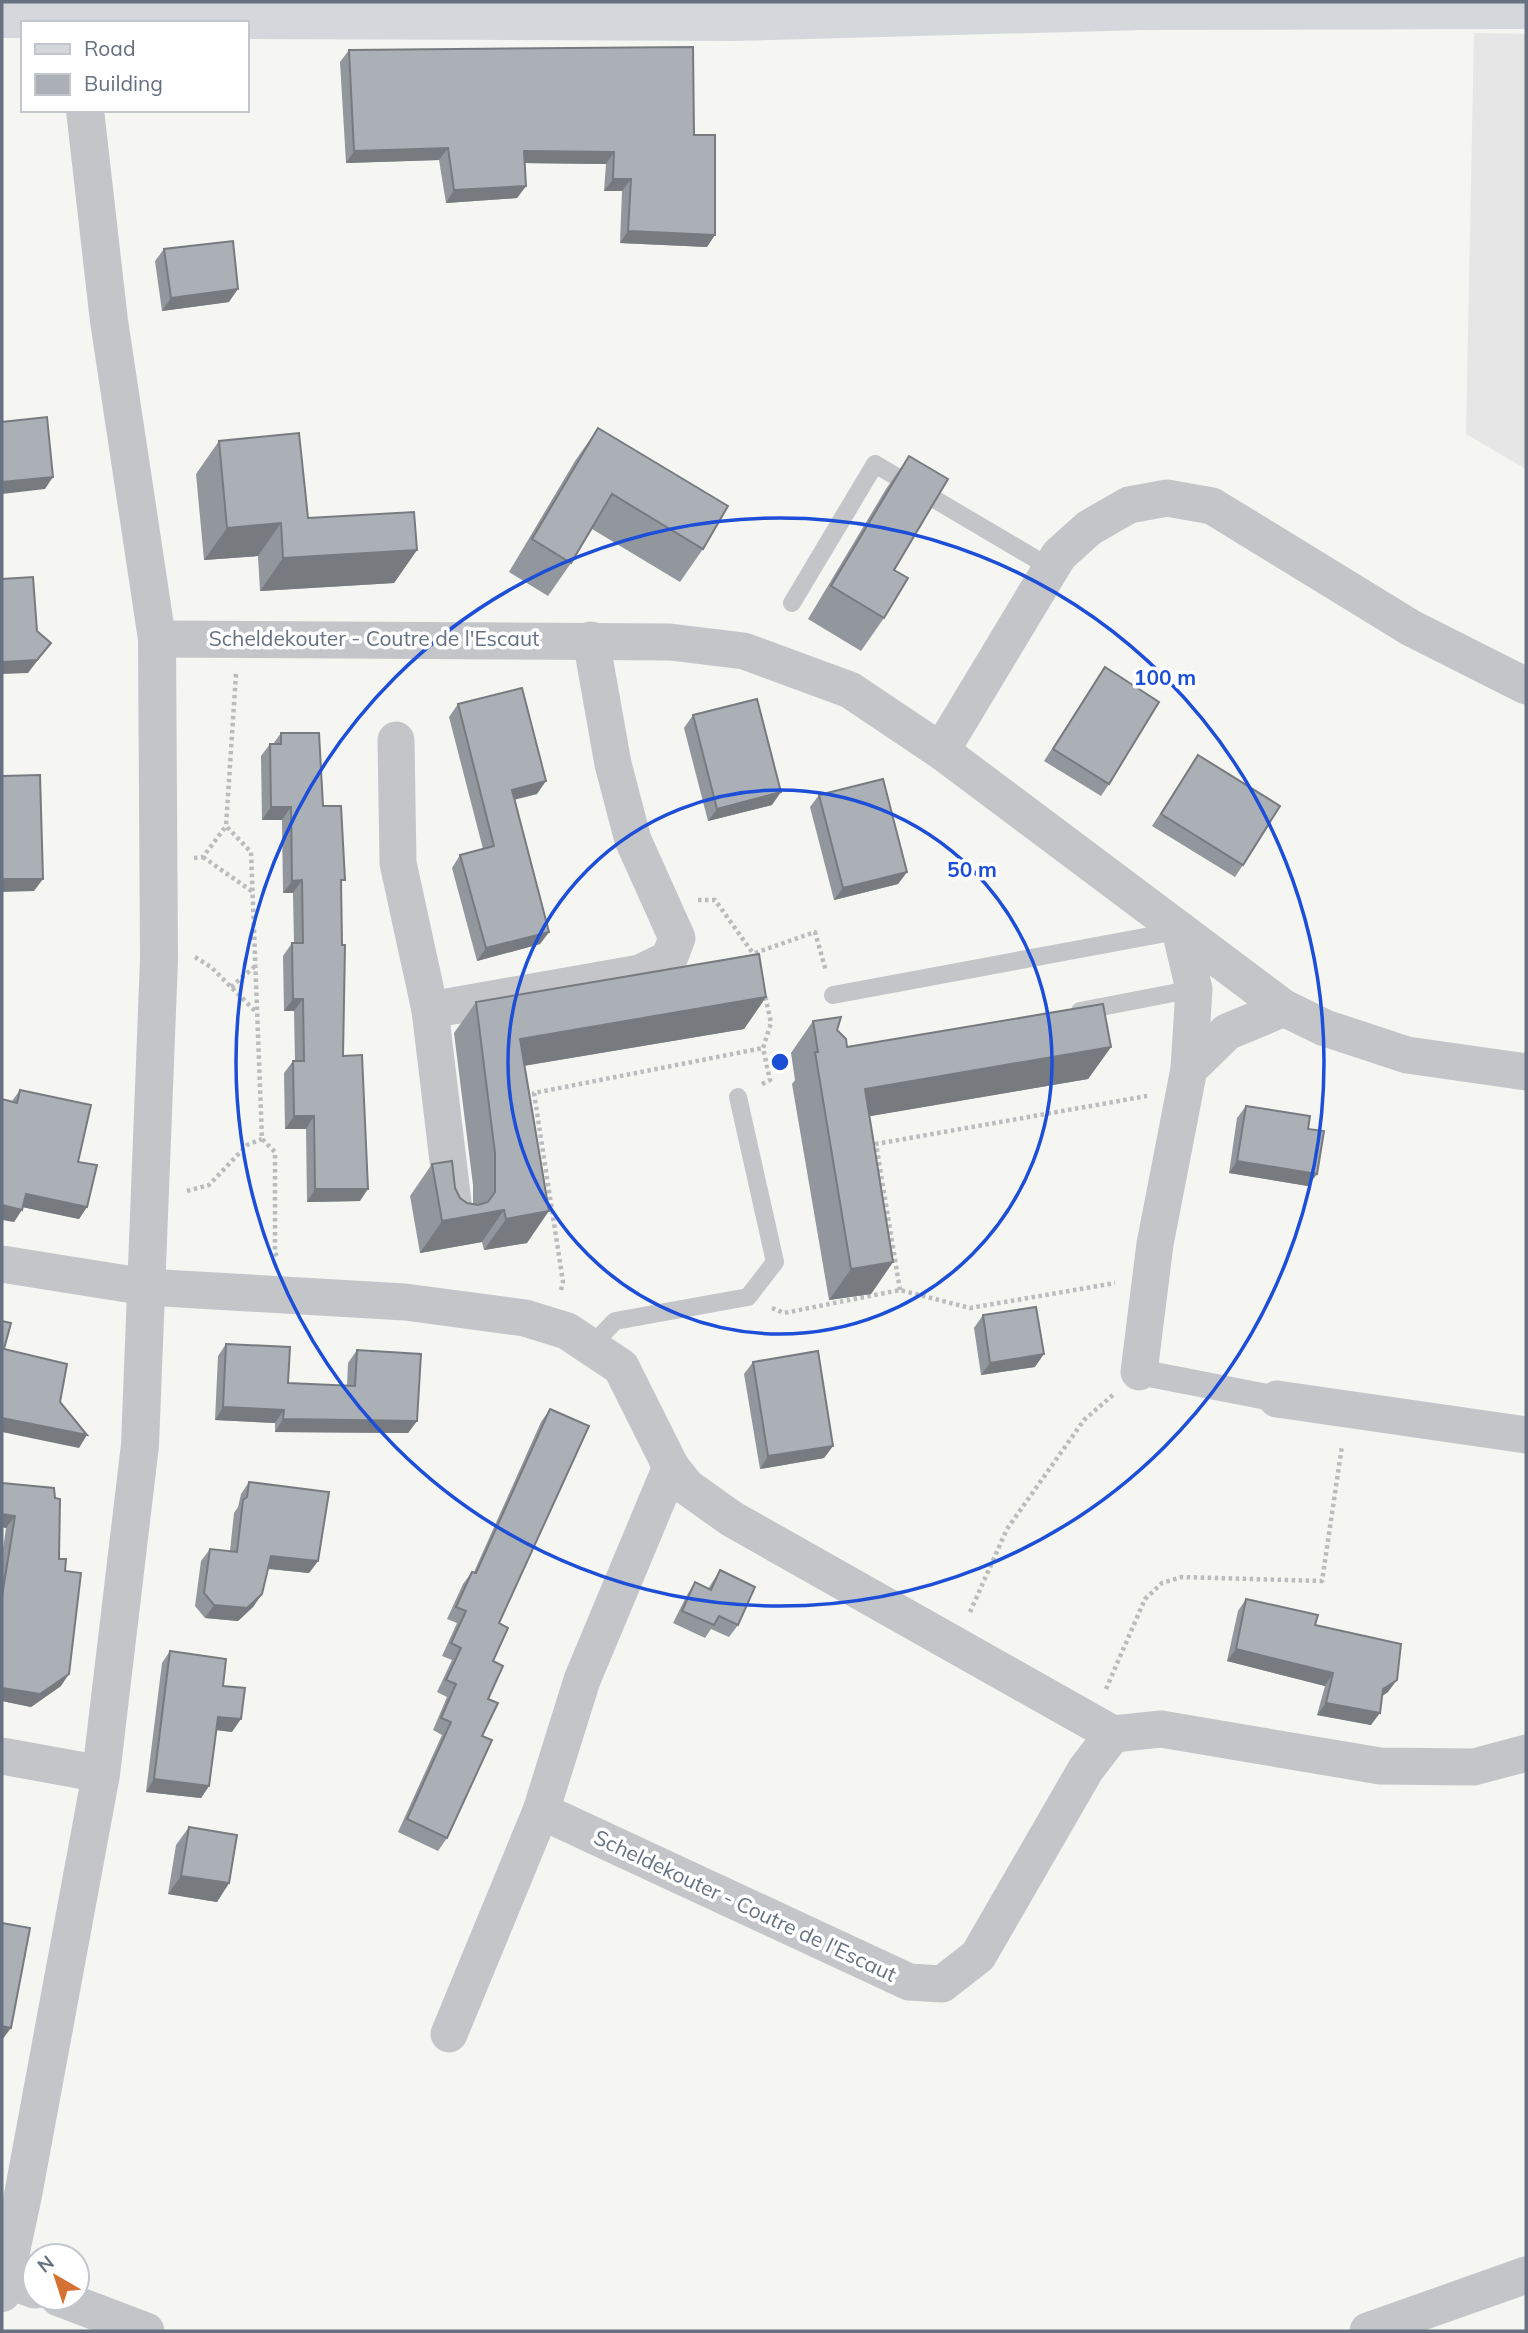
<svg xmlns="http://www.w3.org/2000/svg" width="1528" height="2333" font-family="Mulish,sans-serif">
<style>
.built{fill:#e5e6e5}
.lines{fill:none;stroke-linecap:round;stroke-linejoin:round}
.path{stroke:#babcbe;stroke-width:4.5;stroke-dasharray:3.5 3.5;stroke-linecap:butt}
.service{stroke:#c3c5c9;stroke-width:18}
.pedestrian{stroke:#c3c5c9;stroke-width:26}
.minor{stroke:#c3c5c9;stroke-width:37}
.tertiary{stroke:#c3c5c9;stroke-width:38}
.primary{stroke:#d4d8dc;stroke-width:38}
.wall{fill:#92979d}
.shaded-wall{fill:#777b7f}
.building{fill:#aab0b6;stroke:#777b7f;stroke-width:2}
.ring{fill:none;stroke:#1d4ed8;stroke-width:3.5}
.labels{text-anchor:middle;stroke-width:7;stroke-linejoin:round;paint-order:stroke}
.street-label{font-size:21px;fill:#667181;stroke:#fff}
.centre{fill:#1d4ed8;stroke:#fff;stroke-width:3.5}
.ring-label{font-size:21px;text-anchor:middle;font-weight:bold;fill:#1d4ed8;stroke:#fff;stroke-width:7;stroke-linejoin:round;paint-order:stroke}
</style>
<rect width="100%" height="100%" fill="#f5f5f2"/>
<!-- built -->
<polygon class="built" points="1474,33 1526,34 1526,469 1466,434"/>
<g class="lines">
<!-- path -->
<g class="path">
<polyline points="236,674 226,826 251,852 262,1139 275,1152 275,1253 278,1258"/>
<polyline points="203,857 253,892"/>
<polyline points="194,858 203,857 226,826"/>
<polyline points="698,900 715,900 757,959"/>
<polyline points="755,953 815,932 826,971"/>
<polyline points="195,957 211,967 256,1012"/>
<polyline points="231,987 254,967"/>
<polyline points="762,1084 770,1080 763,1048 771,1023 765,995"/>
<polyline points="187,1191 209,1185 247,1145 262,1139"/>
<polyline points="561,1290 563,1282 534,1093 763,1048"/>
<polyline points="900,1290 876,1144 1147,1096"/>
<polyline points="772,1308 784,1313 900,1290 970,1308 1115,1283"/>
<polyline points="970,1612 1007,1529 1084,1420 1114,1394"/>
<polyline points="1106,1689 1145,1599 1162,1583 1182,1577 1322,1581 1342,1446"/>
</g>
<!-- service -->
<g class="service">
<polyline points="792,603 875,464 1051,568"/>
<polyline points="833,995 1177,931"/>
<polyline points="1080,1011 1194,989"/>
<polyline points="590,1347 615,1321 748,1297 775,1262 738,1097"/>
</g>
<!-- pedestrian -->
<polyline class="pedestrian" points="1139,1372 1277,1399"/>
<!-- minor -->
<g class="minor">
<polyline points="157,639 670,642 744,651 850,690 941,751 1284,1008 1325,1028 1407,1055 1526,1072"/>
<polyline points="396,740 398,863 430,1010 640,973 669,959 677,938 633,840 613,764 591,640"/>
<polyline points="941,751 1059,555 1089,528 1129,505 1167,498 1212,506 1411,628 1526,686"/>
<polyline points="1180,930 1194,989 1189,1069"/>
<polyline points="430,1010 454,1211"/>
<polyline points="2,1264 146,1287 405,1302 525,1318 567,1331 621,1367 671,1467 687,1487 732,1519 1113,1734"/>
<polyline points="1139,1372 1155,1244 1189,1069 1227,1032 1284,1008"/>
<polyline points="1277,1399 1526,1435"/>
<polyline points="2,1756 101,1774"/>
<polyline points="541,1811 909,1982 942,1984 978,1956 1086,1769 1113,1734 1161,1729 1380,1766 1474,1767 1526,1753"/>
<polyline points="449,2034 541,1811 582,1680 671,1467"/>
<polyline points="2,2278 35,2290"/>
<polyline points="59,2298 146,2331"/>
<polyline points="1368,2331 1526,2275"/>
</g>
<!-- tertiary -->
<polyline class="tertiary" points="2,2293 23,2195 101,1774 140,1445 159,960 157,639 109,321 85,110"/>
<!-- primary -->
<polyline class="primary" points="2,19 734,22 1143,11 1526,10"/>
</g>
<!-- wall -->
<g class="wall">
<polygon points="349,50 694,135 707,247 620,243 622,191 604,191 606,164 525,163 526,186 517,198 446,203 439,160 346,163 340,62"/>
<polygon points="164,249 229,302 162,311 155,261"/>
<polygon points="598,428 703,549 680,582 592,529 571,563 548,596 509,572 575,461"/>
<polygon points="219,441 308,518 417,550 394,583 260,591 258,556 204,560 196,474"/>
<polygon points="909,456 894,570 884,618 861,651 808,619 886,489"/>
<polygon points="1105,667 1109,784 1101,796 1044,761"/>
<polygon points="458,704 537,794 514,800 549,932 540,944 477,961 452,868 460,855 483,849 449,717"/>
<polygon points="693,715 772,805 708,821 684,728"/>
<polygon points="281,733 323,806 341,885 343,1056 360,1201 307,1202 306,1129 285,1129 284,1073 293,1061 295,1061 294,1011 284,1011 283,956 292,943 294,943 293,893 283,893 282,820 262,820 261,756 270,744 273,744"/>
<polygon points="1198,755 1243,865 1235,877 1152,826"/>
<polygon points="819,795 907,872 898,884 834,900 810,807"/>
<polygon points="766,997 744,1029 524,1066 527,1243 484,1250 482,1242 420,1253 410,1196 432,1164 455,1188 460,1198 467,1203 473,1205 473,1185 454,1033 476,1002"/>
<polygon points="813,1021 837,1030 847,1047 1111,1047 1088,1079 869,1116 893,1262 871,1294 829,1300 792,1084 795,1080 791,1053"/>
<polygon points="20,1090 78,1162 87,1207 79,1219 23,1207 14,1222 12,1101"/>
<polygon points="1246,1106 1308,1129 1308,1186 1229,1173 1237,1118"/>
<polygon points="983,1315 1035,1367 981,1375 974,1328"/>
<polygon points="226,1344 288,1383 347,1386 348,1363 357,1350 417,1421 408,1433 275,1432 275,1423 215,1420 218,1356"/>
<polygon points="753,1362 833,1446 824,1458 760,1469 744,1374"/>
<polygon points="550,1409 499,1623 482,1736 447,1838 438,1851 398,1832 442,1735 433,1730 447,1697 437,1692 452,1660 442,1656 457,1623 447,1619 463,1584 472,1572 474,1572 541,1422"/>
<polygon points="249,1482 318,1561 309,1573 268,1569 262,1594 253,1607 238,1621 205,1618 195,1606 201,1561 210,1549 230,1551 234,1513 238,1507 241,1494"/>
<polygon points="2,1483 59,1559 65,1571 61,1686 31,1707 2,1701 2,1556 6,1528 2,1527"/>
<polygon points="720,1570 738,1625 729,1637 711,1629 705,1638 673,1623 687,1595 695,1582 708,1589"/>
<polygon points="1246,1599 1315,1625 1388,1692 1382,1696 1371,1725 1317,1715 1325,1686 1227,1661 1238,1611"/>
<polygon points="170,1651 223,1686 232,1732 216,1730 209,1786 201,1798 146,1792 162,1663"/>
<polygon points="189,1827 229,1883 217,1902 168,1894 176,1845"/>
</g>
<!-- shaded-wall -->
<g class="shaded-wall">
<polygon points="448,148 439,160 346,163 354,151"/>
<polygon points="524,151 614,152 606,164 516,163"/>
<polygon points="613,179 631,179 622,191 604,191"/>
<polygon points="526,186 517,198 446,203 454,190"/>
<polygon points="628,231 715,235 707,247 620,243"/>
<polygon points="238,289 229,302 162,311 171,298"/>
<polygon points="53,477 45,489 2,494 2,482"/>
<polygon points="281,523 258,556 204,560 227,528"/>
<polygon points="417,550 394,583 260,591 283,558"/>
<polygon points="51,643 28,673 2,674 2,662"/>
<polygon points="546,781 537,794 503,802 512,790"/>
<polygon points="781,792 772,805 708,821 717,809"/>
<polygon points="271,807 291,807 282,820 262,820"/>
<polygon points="907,872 898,884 834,900 843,888"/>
<polygon points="2,879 43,879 34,891 2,892"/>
<polygon points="302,880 293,893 283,893 292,881"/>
<polygon points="549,932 540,944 477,961 486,948"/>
<polygon points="766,997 744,1029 498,1070 520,1039"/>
<polygon points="293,999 303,999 294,1011 284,1011"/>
<polygon points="1111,1047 1088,1079 842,1121 865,1089"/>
<polygon points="294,1116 314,1116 306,1129 285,1129"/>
<polygon points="1237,1161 1317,1174 1308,1186 1229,1173"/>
<polygon points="315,1189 368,1189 360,1201 307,1202"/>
<polygon points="26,1194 87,1207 79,1219 17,1206"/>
<polygon points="2,1205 22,1210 14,1222 2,1220"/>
<polygon points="504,1210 482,1242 420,1253 442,1221"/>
<polygon points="549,1211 527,1243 484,1250 506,1219"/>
<polygon points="893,1262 871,1294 829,1300 851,1269"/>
<polygon points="1044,1354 1035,1367 981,1375 990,1363"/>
<polygon points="223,1407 284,1410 275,1423 215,1420"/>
<polygon points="2,1418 87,1435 79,1448 2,1432"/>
<polygon points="283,1419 417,1421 408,1433 275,1432"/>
<polygon points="833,1446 824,1458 760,1469 768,1456"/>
<polygon points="2,1514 15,1516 6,1528 2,1527"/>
<polygon points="271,1556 318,1561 309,1573 262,1568"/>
<polygon points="262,1594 253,1607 238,1621 205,1618 214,1605"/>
<polygon points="1236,1649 1333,1673 1325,1686 1227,1661"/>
<polygon points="69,1674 61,1686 31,1707 2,1701 2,1688"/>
<polygon points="1397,1680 1388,1692 1375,1701 1383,1689"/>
<polygon points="1326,1703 1380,1713 1371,1725 1317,1715"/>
<polygon points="218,1717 241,1719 232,1732 209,1729"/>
<polygon points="154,1779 209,1786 201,1798 146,1792"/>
<polygon points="181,1876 229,1883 217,1902 168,1894"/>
<polygon points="2,2026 11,2028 2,2040"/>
</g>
<!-- building -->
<g class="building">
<polygon points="693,47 694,135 715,135 715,235 628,231 631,179 613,179 614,152 524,151 526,186 454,190 448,148 354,151 349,50"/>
<polygon points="233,241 238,289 171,298 164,249"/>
<polygon points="47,417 53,477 2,482 2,422"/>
<polygon points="598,428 728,506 703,549 612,494 571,563 532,539"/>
<polygon points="299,433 308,518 414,512 417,550 283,558 281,523 227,528 219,441"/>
<polygon points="909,456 948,479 894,570 908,578 884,618 831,586"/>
<polygon points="33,577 37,631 51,643 37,660 2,662 2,579"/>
<polygon points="1105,667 1159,702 1109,784 1053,749"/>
<polygon points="522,688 546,781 512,790 549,932 486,948 460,855 494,846 458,704"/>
<polygon points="757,699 781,792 717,809 693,715"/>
<polygon points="281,733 319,733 323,806 341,806 345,880 341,880 342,945 345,945 343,1056 362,1055 368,1189 315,1189 314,1116 294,1116 293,1061 304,1061 303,999 293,999 292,943 303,943 302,880 292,881 291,807 271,807 270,744 281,744"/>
<polygon points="1198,755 1280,806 1243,865 1161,814"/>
<polygon points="40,775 43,879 2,879 2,776"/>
<polygon points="883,779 907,872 843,888 819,795"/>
<polygon points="759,954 766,997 520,1039 549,1211 506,1219 504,1210 442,1221 432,1164 452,1161 455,1188 460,1198 467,1203 478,1205 488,1202 495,1192 495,1153 476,1002"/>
<polygon points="1103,1004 1111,1047 865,1089 893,1262 851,1269 815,1052 818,1052 813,1021 841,1017 837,1030 846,1039 847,1047"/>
<polygon points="20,1090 91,1105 78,1162 97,1165 87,1207 26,1194 22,1210 2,1205 2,1099 17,1103"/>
<polygon points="1246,1106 1310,1116 1308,1129 1324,1131 1317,1174 1237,1161"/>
<polygon points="1036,1307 1044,1354 990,1363 983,1315"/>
<polygon points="2,1321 11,1323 4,1349 67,1364 60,1402 87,1435 2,1418"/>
<polygon points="226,1344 290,1347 288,1383 355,1386 357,1350 421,1354 417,1421 283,1419 284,1410 223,1407"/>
<polygon points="818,1351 833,1446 768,1456 753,1362"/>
<polygon points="550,1409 589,1426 499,1623 508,1628 493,1661 503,1666 488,1699 498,1703 482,1736 492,1740 447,1838 407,1819 451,1722 441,1718 456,1684 446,1680 461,1648 451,1643 466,1611 456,1607 472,1572 476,1573"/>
<polygon points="249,1482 329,1492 318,1561 271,1556 262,1594 247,1608 214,1605 204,1593 210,1549 237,1552 243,1500 247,1497"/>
<polygon points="2,1483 54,1488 55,1498 60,1499 59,1559 66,1559 65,1571 81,1573 69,1674 40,1694 2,1688 2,1596 15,1516 2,1514"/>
<polygon points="720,1570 755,1587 738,1625 719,1616 714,1625 682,1611 695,1582 711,1590"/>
<polygon points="1246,1599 1318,1615 1315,1625 1401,1644 1397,1680 1383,1689 1380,1713 1326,1703 1333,1673 1236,1649"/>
<polygon points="170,1651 226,1659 223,1686 245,1688 241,1719 218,1717 209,1786 154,1779"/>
<polygon points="189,1827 237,1835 229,1883 181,1876"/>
<polygon points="2,1923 30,1928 11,2028 2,2026"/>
</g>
<!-- distance rings -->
<g class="ring">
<circle cx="780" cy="1062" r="272"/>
<circle cx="780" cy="1062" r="544"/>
</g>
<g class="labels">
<!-- street labels -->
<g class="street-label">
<text x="374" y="646">Scheldekouter - Coutre de l'Escaut</text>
<text transform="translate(745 1906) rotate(25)" y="7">Scheldekouter - Coutre de l'Escaut</text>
</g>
</g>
<circle cx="780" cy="1062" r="10" class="centre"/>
<g class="ring-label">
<text x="1165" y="685">100 m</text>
<text x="972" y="877">50 m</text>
</g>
<!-- border -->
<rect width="1528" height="2333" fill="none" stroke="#667181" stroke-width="7"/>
<!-- legend -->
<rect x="21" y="21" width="228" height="91" fill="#ffffff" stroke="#c2c6cd" stroke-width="2"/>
<rect x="35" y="44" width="35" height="10" fill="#d4d8dc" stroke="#c2c6cd" stroke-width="2"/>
<text x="84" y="56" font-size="21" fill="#667181">Road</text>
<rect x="35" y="74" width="35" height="21" fill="#aab0b6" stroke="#c2c6cd" stroke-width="2"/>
<text x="84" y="91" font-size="21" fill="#667181">Building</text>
<!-- north arrow -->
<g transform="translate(56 2277) rotate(321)"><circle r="33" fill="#ffffff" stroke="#c2c6cd" stroke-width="2"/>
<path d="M0-5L12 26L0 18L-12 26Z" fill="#d57132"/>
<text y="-10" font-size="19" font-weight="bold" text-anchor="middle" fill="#667181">N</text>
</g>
</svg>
